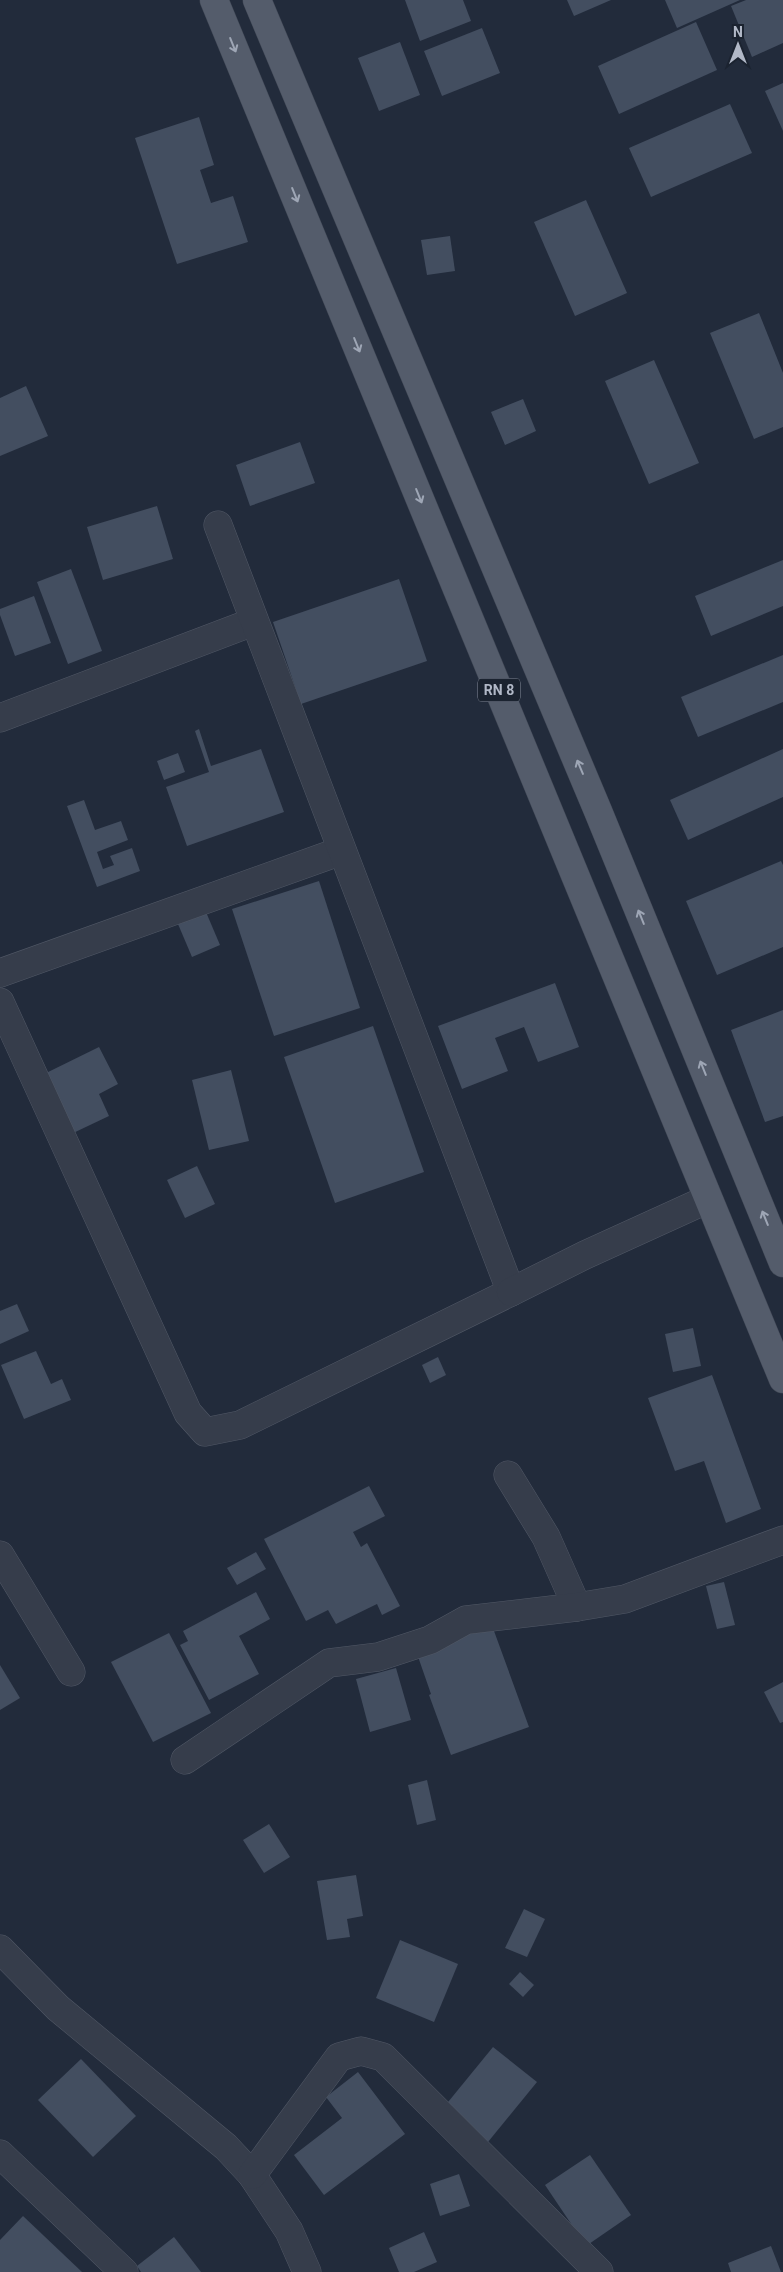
<svg xmlns="http://www.w3.org/2000/svg" width="783" height="2272" font-family="Roboto,sans-serif">
<style>
.building{fill:#434e60}
.lines{fill:none;stroke-linecap:round;stroke-linejoin:round}
.street-casing{stroke:#515866;stroke-width:29}
.primary-casing{stroke:#3f4654;stroke-width:29}
.street{stroke:#363d4b;stroke-width:28}
.primary{stroke:#545c6b;stroke-width:28}
.oneway{stroke:#9ea6b5}
.labels{text-anchor:middle;stroke-width:4.5;stroke-linejoin:round;paint-order:stroke}
.shield{fill:#1b2330;stroke:#848b9a;stroke-width:1}
.shield-label{font-size:14px;font-weight:bold;fill:#b1b8c7}
</style>
<rect width="100%" height="100%" fill="#222b3b"/>
<!-- building -->
<g class="building">
<polygon points="405,0 463,0 471,21 420,41"/>
<polygon points="567,0 611,0 574,16"/>
<polygon points="665,0 740,0 677,28"/>
<polygon points="746,0 783,0 783,43 752,57 731,6"/>
<polygon points="696,22 717,70 619,114 598,66"/>
<polygon points="482,28 500,73 442,96 424,51"/>
<polygon points="400,42 420,95 379,111 358,58"/>
<polygon points="783,83 783,131 765,91"/>
<polygon points="730,104 752,153 651,197 629,148"/>
<polygon points="199,117 214,165 200,170 211,203 233,196 248,242 177,264 135,138"/>
<polygon points="586,200 627,293 575,316 534,222"/>
<polygon points="450,236 455,271 427,275 421,240"/>
<polygon points="759,313 783,373 783,427 754,439 710,333"/>
<polygon points="654,360 699,463 649,484 605,381"/>
<polygon points="26,386 48,436 0,456 0,398"/>
<polygon points="523,399 536,431 505,445 491,412"/>
<polygon points="300,442 315,483 250,506 236,465"/>
<polygon points="157,506 173,559 103,580 87,527"/>
<polygon points="783,560 783,606 711,636 695,596"/>
<polygon points="71,569 102,651 68,664 37,582"/>
<polygon points="399,579 427,661 301,704 273,622"/>
<polygon points="34,596 51,643 15,656 0,615 0,609"/>
<polygon points="783,655 783,702 698,737 681,697"/>
<polygon points="199,729 211,766 261,749 284,812 187,846 166,787 209,772 195,731"/>
<polygon points="783,749 783,797 688,840 670,800"/>
<polygon points="178,753 185,772 164,780 157,761"/>
<polygon points="84,800 95,830 121,821 128,840 97,852 103,869 114,865 110,856 132,848 140,871 97,887 67,806"/>
<polygon points="781,861 783,865 783,947 717,975 686,901"/>
<polygon points="319,881 360,1008 274,1036 232,909"/>
<polygon points="203,905 220,945 192,957 175,917"/>
<polygon points="555,983 579,1047 538,1062 524,1027 495,1038 508,1071 462,1089 438,1026"/>
<polygon points="783,1010 783,1116 765,1122 731,1030"/>
<polygon points="373,1026 424,1172 335,1203 284,1057"/>
<polygon points="99,1047 118,1084 99,1094 109,1116 69,1135 40,1076"/>
<polygon points="231,1070 249,1141 209,1150 192,1080"/>
<polygon points="197,1166 215,1204 185,1218 167,1180"/>
<polygon points="17,1304 29,1331 0,1344 0,1311"/>
<polygon points="693,1328 701,1366 673,1372 665,1334"/>
<polygon points="36,1351 51,1384 62,1379 71,1400 24,1419 1,1365"/>
<polygon points="438,1357 446,1375 430,1383 422,1365"/>
<polygon points="712,1375 761,1509 726,1523 704,1461 675,1471 648,1398"/>
<polygon points="369,1486 385,1516 353,1532 361,1547 367,1543 400,1606 382,1615 377,1604 336,1624 328,1610 306,1621 264,1539"/>
<polygon points="256,1552 266,1569 237,1585 227,1568"/>
<polygon points="724,1582 735,1625 717,1629 706,1586"/>
<polygon points="256,1592 270,1619 239,1636 259,1674 209,1700 180,1645 188,1641 183,1631"/>
<polygon points="490,1620 529,1727 451,1755 429,1695 431,1694 415,1648"/>
<polygon points="169,1633 211,1713 153,1742 111,1662"/>
<polygon points="0,1665 20,1698 0,1710"/>
<polygon points="396,1668 411,1720 370,1732 356,1679"/>
<polygon points="783,1682 783,1722 780,1723 764,1692"/>
<polygon points="427,1780 436,1820 417,1825 408,1785"/>
<polygon points="269,1824 290,1857 264,1873 243,1840"/>
<polygon points="356,1875 363,1916 347,1919 350,1937 327,1940 317,1881"/>
<polygon points="524,1909 545,1919 527,1957 505,1948"/>
<polygon points="400,1940 458,1964 434,2022 376,1998"/>
<polygon points="520,1972 534,1985 523,1997 509,1984"/>
<polygon points="493,2047 537,2082 488,2142 444,2107"/>
<polygon points="81,2059 136,2116 93,2157 38,2100"/>
<polygon points="358,2072 405,2134 324,2195 294,2155 342,2118 326,2097"/>
<polygon points="590,2155 631,2215 586,2246 545,2185"/>
<polygon points="459,2174 470,2206 440,2216 430,2184"/>
<polygon points="23,2216 82,2272 0,2272 0,2240"/>
<polygon points="424,2232 437,2262 414,2272 399,2272 389,2248"/>
<polygon points="174,2237 201,2272 141,2272 137,2266"/>
<polygon points="771,2246 781,2272 731,2272 728,2263"/>
</g>
<g class="lines">
<defs>
<g id="street">
<polyline points="0,718 253,622"/>
<polyline points="0,973 341,851"/>
<polyline points="0,1002 188,1413 205,1432 240,1425 511,1292 218,525"/>
<polyline points="511,1292 585,1255 708,1199"/>
<polyline points="508,1475 546,1537 577,1607"/>
<polyline points="0,1555 71,1672"/>
<polyline points="185,1760 329,1663 378,1657 430,1640 466,1620 577,1607 625,1599 783,1540"/>
<polyline points="0,1949 58,2008 226,2147 252,2175 289,2231 307,2272"/>
<polyline points="0,2154 124,2272"/>
<polyline points="252,2175 339,2057 361,2051 383,2057 599,2272"/>
</g>
<g id="primary">
<polyline points="214,0 783,1379"/>
<polyline points="257,0 598,811 783,1263"/>
</g>
</defs>
<!-- street casing -->
<use href="#street" class="street-casing"/>
<!-- primary casing -->
<use href="#primary" class="primary-casing"/>
<!-- street -->
<use href="#street" class="street"/>
<!-- primary -->
<use href="#primary" class="primary"/>
</g>
<!-- one-way arrows -->
<defs><path id="oneway-shaft" d="M-6 0H5M1.5-3L5.5 0L1.5 3" fill="none" stroke-width="1.6" stroke-linecap="round" stroke-linejoin="round" transform="scale(1.25)"/></defs>
<g class="oneway">
<use href="#oneway-shaft" transform="translate(233 45) rotate(68)"/>
<use href="#oneway-shaft" transform="translate(295 195) rotate(68)"/>
<use href="#oneway-shaft" transform="translate(357 345) rotate(68)"/>
<use href="#oneway-shaft" transform="translate(419 496) rotate(68)"/>
<use href="#oneway-shaft" transform="translate(580 767) rotate(-113)"/>
<use href="#oneway-shaft" transform="translate(641 917) rotate(-112)"/>
<use href="#oneway-shaft" transform="translate(703 1068) rotate(-112)"/>
<use href="#oneway-shaft" transform="translate(765 1218) rotate(-112)"/>
</g>
<g class="labels">
<!-- shield labels -->
<rect class="shield" x="478" y="678.5" width="42" height="23" rx="4"/>
<g class="shield-label">
<text x="499" y="695">RN 8</text>
</g>
</g>
<!-- north arrow -->
<g transform="translate(738 45)" stroke="#1b2330" stroke-width="4" paint-order="stroke">
<path d="M0-4L9 19L0 12L-9 19Z" fill="#b1b8c7"/>
<text y="-8" font-size="14" font-weight="bold" text-anchor="middle" fill="#b1b8c7">N</text>
</g>
</svg>
